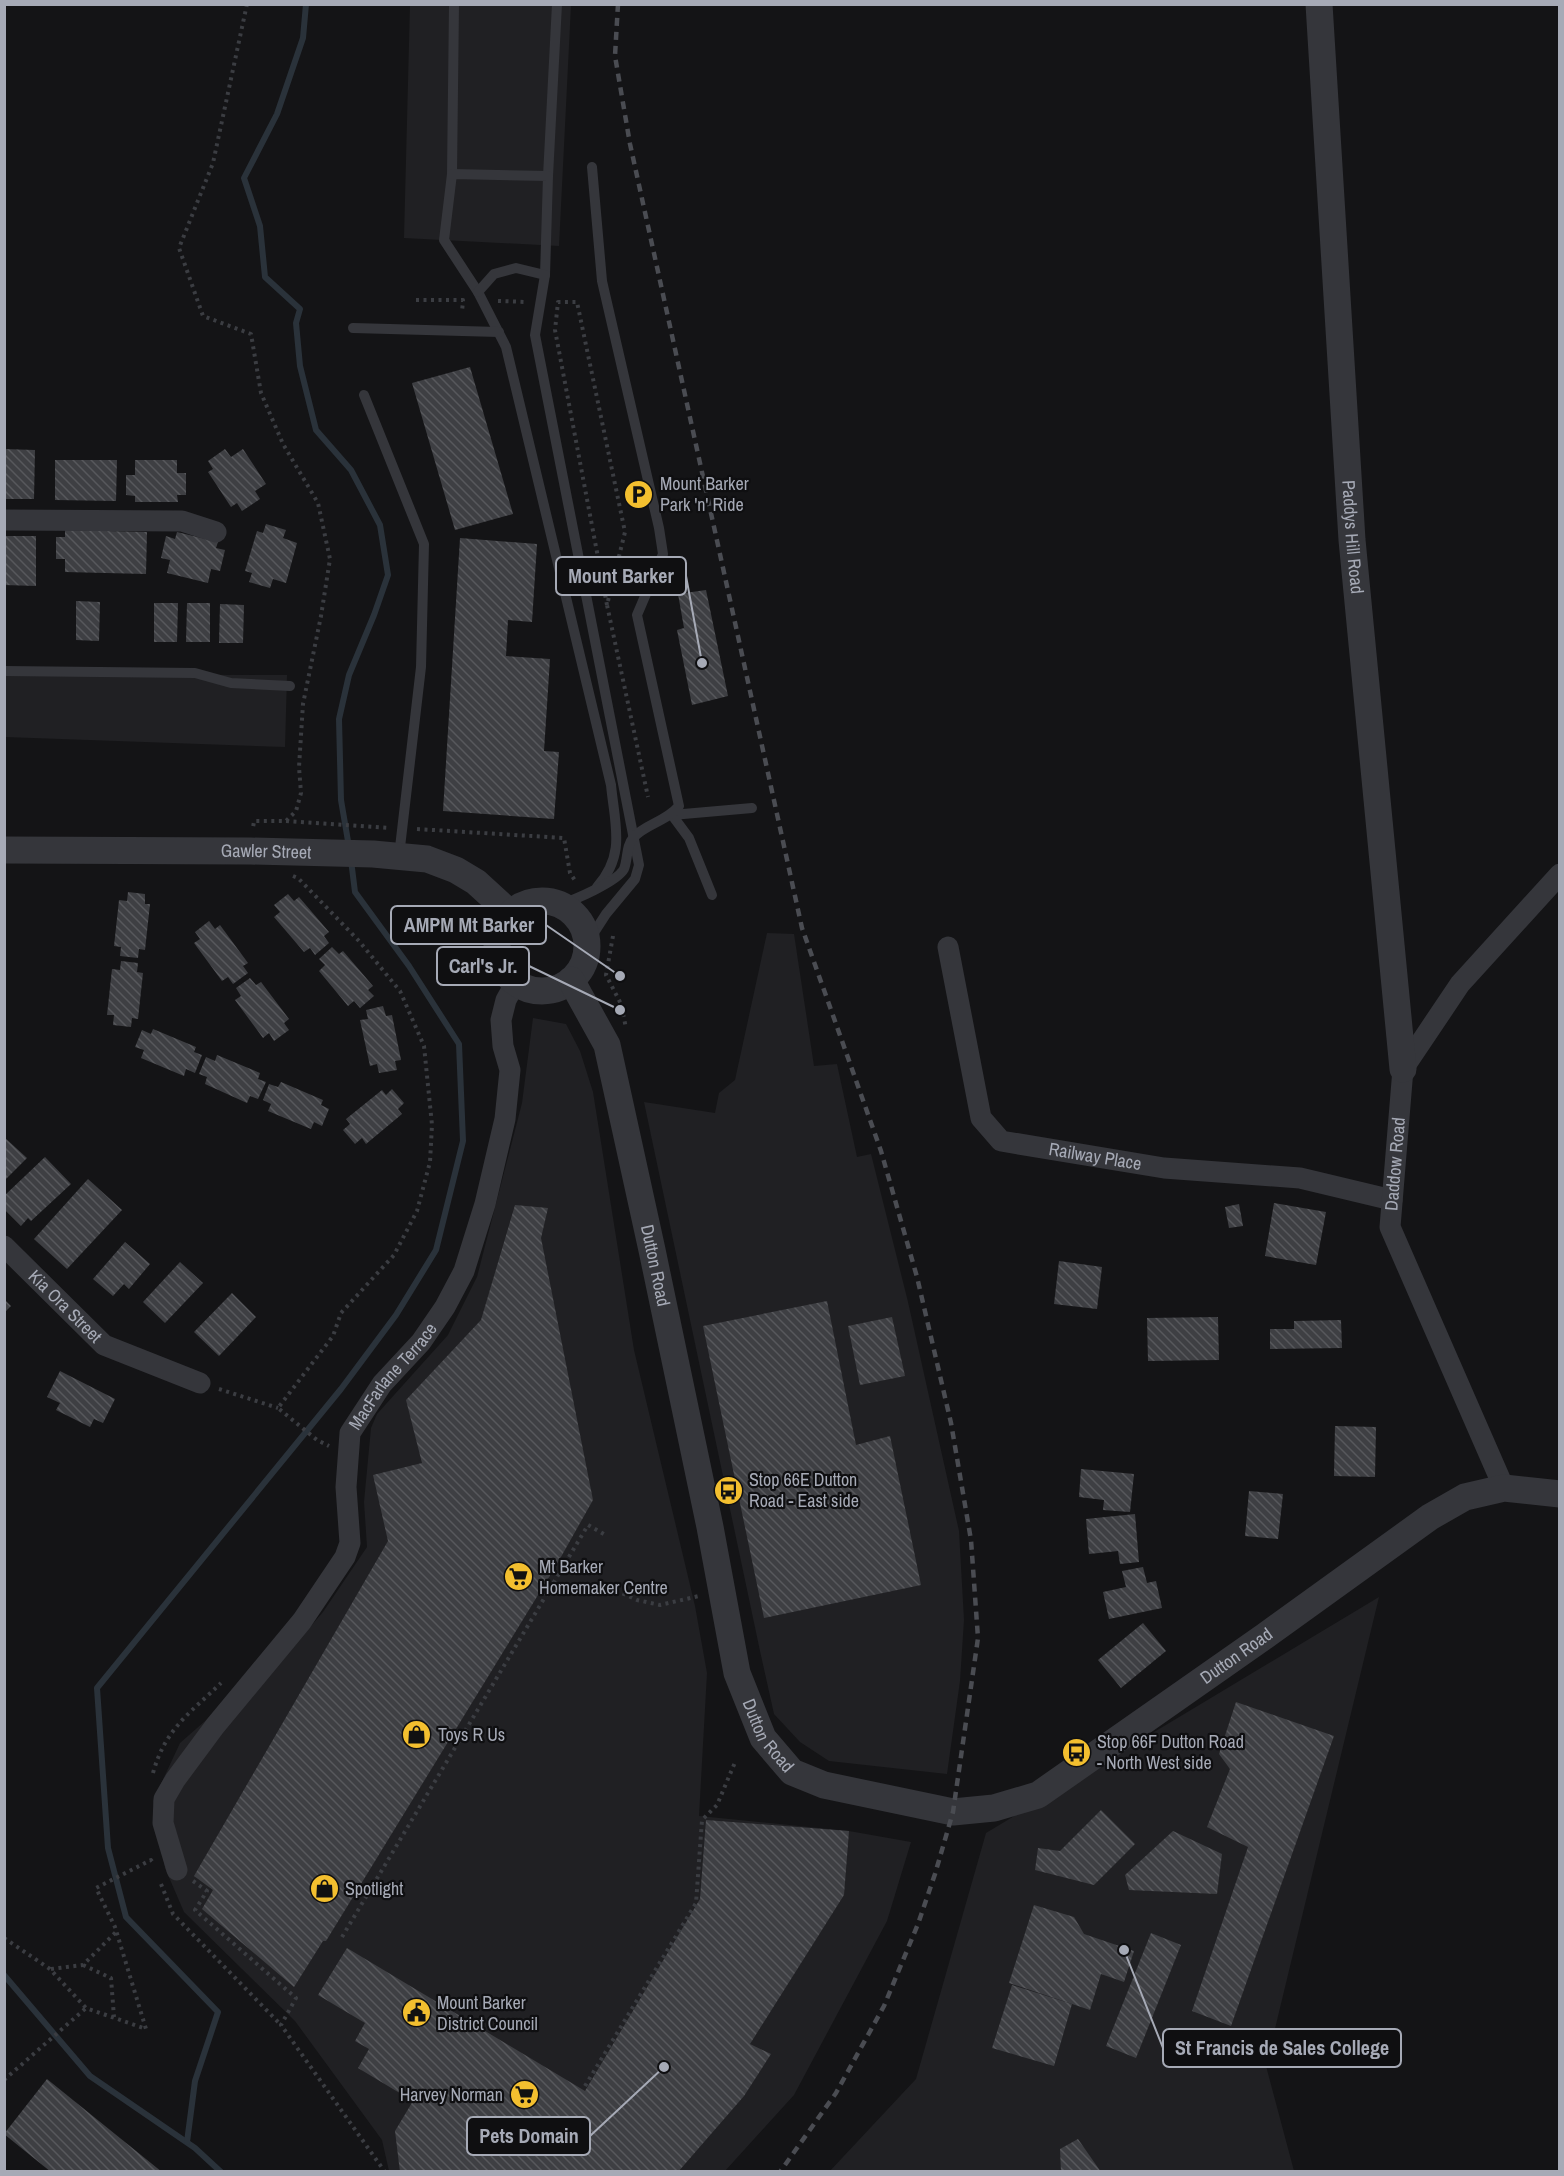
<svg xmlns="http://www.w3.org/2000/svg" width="1564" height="2176" font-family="'Archivo Narrow',sans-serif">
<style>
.built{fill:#202023}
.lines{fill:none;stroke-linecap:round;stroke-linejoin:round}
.stream{stroke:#2a323a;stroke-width:6}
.building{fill:url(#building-back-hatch)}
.path{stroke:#3b3d42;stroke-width:4;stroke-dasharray:3 4.5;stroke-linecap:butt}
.service{stroke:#35363b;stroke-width:10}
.minor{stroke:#35363b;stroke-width:21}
.tertiary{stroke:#35363b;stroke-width:27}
.rail{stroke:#4a4c52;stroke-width:4.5;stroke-dasharray:8 6;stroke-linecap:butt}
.labels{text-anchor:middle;stroke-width:4.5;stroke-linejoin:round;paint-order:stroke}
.poi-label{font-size:18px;fill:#a6aab6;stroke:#0f0f11;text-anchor:start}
.street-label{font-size:18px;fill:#a6aab6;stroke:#0f0f11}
.leader{fill:none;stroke:#a6aab6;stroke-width:2}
.callout-dot{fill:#a6aab6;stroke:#0f0f11;stroke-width:2}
.callout{fill:#0f0f11;stroke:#a6aab6;stroke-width:2}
.callout-label{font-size:20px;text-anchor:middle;font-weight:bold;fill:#a6aab6}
</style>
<defs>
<pattern id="building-back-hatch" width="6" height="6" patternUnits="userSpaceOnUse" patternTransform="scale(1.5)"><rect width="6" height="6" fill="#3e3f43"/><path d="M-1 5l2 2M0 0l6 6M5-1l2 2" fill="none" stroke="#57585c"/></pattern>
</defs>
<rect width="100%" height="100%" fill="#141416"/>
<!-- built -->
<g class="built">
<polygon points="410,5 571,5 559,246 404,238"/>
<polygon points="5,674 287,675 285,747 5,737"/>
<polygon points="767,933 794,934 814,1066 837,1064 857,1157 871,1154 908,1302 959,1531 964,1620 960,1681 947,1774 829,1761 800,1742 774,1714 760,1651 644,1102 715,1113 719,1093 735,1080"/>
<polygon points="533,1018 566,1024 580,1051 593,1092 634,1350 695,1606 707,1673 699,1816 849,1831 911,1842 887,1921 794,2095 725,2171 389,2171 382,2140 295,2021 184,1912 165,1868 153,1801 180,1743 304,1634 323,1612 367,1547 364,1502 371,1428 377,1414 448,1335 477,1277 522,1103"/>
<polygon points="1379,1597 1266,2066 1294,2171 829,2172 916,2079 986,1833"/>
</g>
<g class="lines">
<!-- stream -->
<g class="stream">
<polyline points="306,4 303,38 277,114 244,178 260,226 265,277 300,309 296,323 300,366 316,430 351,470 380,525 388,575 374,615 349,675 339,719 341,800 349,847"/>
<polyline points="4,1975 90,2076 195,2148 221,2172"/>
<polyline points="187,2142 195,2081 218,2012 126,1917 108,1848 97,1688 341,1389 396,1315 436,1250 463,1141 459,1044 409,966 355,892 351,860"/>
</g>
</g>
<!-- building -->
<g class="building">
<polygon points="470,367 513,514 455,530 412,383"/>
<polygon points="4,449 35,450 34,499 4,499"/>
<polygon points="225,449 231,457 243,449 266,484 255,491 260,499 242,511 237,503 231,507 208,472 213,469 208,461"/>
<polygon points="55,460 117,460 116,501 55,500"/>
<polygon points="135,460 177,460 177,473 186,473 186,495 177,495 178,502 135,502 135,496 126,495 126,475 135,475"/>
<polygon points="266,524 286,530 283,538 297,543 286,583 273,579 270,588 249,582 252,573 245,571 257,531 263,533"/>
<polygon points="65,530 147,532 146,574 65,572 65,559 56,559 56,537 65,537"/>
<polygon points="177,532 218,542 216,548 225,550 220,571 211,569 208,583 167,573 170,560 161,558 166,536 175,539"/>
<polygon points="4,536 36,536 36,586 4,585"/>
<polygon points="460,538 537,544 532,622 508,620 506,656 550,659 544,751 559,752 554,819 443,811"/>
<polygon points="706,590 728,696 692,705 677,630 684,628 678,594"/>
<polygon points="76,601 100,602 99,641 76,640"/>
<polygon points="154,603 178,603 177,642 154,642"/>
<polygon points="187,603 210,603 210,642 186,642"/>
<polygon points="220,604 244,605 243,643 219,643"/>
<polygon points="128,892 145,894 145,904 150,904 145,950 139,949 138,958 120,956 121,947 114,946 119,900 127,901"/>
<polygon points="288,894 294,901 299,897 329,932 324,936 329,943 315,955 310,948 304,952 274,917 280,912 274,905"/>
<polygon points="209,921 215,929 220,925 248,963 243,966 248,973 233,984 228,977 222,981 194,943 200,939 195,932"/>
<polygon points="332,947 339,954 343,951 373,986 368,990 374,996 360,1008 354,1001 348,1006 319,971 325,965 319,959"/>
<polygon points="121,961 138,963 137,972 143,973 138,1019 132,1018 131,1027 113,1025 114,1015 107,1015 112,969 120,970"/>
<polygon points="250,978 256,985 261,982 289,1019 284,1023 289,1030 274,1041 269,1033 263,1038 235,1000 241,996 236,988"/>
<polygon points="383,1006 386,1016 392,1015 401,1060 395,1061 397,1070 379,1073 377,1064 370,1066 360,1020 368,1019 366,1010"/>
<polygon points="153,1029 196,1047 194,1052 202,1055 195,1073 186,1069 184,1076 141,1058 144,1050 135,1047 142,1030 151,1034"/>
<polygon points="217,1055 260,1073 258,1079 266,1082 258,1099 250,1096 247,1103 205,1084 207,1077 199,1074 206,1057 215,1061"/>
<polygon points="281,1082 323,1100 321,1105 329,1109 322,1126 314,1122 311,1129 268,1111 271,1104 263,1100 269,1084 278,1087"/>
<polygon points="392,1089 404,1103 398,1109 402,1114 366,1144 362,1138 355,1144 343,1130 350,1124 346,1119 382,1090 386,1095"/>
<polygon points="4,1137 27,1158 4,1181"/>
<polygon points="45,1157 71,1184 31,1221 28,1218 21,1226 4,1209 4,1196"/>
<polygon points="88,1179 122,1210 67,1269 34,1239"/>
<polygon points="1274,1203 1326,1212 1316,1265 1265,1256"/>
<polygon points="1239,1204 1243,1226 1229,1228 1225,1207"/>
<polygon points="515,1205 548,1208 541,1238 593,1500 557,1564 326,1941 323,1941 294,1987 202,1909 213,1890 194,1876 388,1541 373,1475 422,1463 406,1400 481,1320"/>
<polygon points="125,1242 150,1264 129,1289 124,1284 113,1296 93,1279"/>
<polygon points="1059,1261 1102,1267 1097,1309 1054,1304"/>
<polygon points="180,1262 203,1283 165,1323 143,1302"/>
<polygon points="232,1293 256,1317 219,1356 194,1332"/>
<polygon points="4,1299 11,1306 4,1313"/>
<polygon points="827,1301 856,1445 890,1436 921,1585 764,1618 703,1326"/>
<polygon points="892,1317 905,1376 860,1385 848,1326"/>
<polygon points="1218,1317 1219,1360 1148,1361 1147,1318"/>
<polygon points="1341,1320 1342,1348 1270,1349 1270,1329 1294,1329 1294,1321"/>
<polygon points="60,1371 115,1399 103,1423 94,1419 90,1427 56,1410 60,1403 47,1397"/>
<polygon points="1335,1426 1376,1427 1375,1477 1334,1476"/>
<polygon points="1081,1469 1134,1474 1130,1512 1103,1510 1104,1500 1079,1497"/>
<polygon points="1249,1491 1283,1494 1278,1539 1245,1536"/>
<polygon points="1135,1514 1139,1562 1120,1564 1118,1551 1089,1554 1086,1519"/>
<polygon points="1143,1567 1147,1583 1156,1581 1162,1608 1109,1619 1103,1592 1126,1587 1122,1571"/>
<polygon points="1143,1623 1166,1651 1121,1688 1098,1660"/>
<polygon points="1236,1702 1334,1736 1231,2026 1192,2011 1248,1847 1207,1827 1230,1769 1219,1754"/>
<polygon points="1101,1810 1135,1844 1094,1885 1035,1870 1038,1848 1060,1851"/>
<polygon points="706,1820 849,1831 844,1895 750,2044 771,2054 744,2096 678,2172 400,2172 395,2131 413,2101 358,2068 369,2049 355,2041 365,2023 318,1995 347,1948 585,2091 700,1899"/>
<polygon points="1173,1831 1222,1854 1217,1894 1129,1890 1125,1875"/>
<polygon points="1034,1905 1074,1917 1084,1934 1134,1951 1124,1982 1101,1974 1090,2010 1009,1983"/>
<polygon points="1151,1933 1181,1945 1136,2058 1106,2046"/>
<polygon points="1012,1985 1072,2004 1054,2066 992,2048"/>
<polygon points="47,2079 162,2172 51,2172 4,2134"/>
<polygon points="1078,2139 1101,2172 1061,2172 1060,2149"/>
</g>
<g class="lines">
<!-- path -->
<g class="path">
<polyline points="247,4 213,163 179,248 203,316 251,334 261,393 283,444 318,503 330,559 321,616 303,704 299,767 301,793 296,811 286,821 254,821 253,828"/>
<polyline points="416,300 463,300 462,312"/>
<polyline points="498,301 527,302"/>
<polyline points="607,605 555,330 558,302 577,302 625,532 607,605 648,797"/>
<polyline points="286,821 389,828"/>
<polyline points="417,829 564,838 570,873 576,882"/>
<polyline points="293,876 298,878 359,941 400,991 424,1046 432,1125 430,1162 417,1211 394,1255 341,1313 333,1336 278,1408 317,1440 329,1446"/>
<polyline points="613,936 606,975 621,1004 626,1028"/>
<polyline points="219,1389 278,1408"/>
<polyline points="609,1587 637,1600 660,1605 699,1596"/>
<path d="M153 1773C165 1729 190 1713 221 1683"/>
<polyline points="193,1881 207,1891 195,1910 296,1998 281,2025 385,2172"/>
<polyline points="161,1884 173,1914 281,2025"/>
<polyline points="342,1937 588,1525 607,1536"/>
<polyline points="4,1938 50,1969 86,2008 146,2029 115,1927 96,1888 151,1860 153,1863"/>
<polyline points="83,1965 111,1978 114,2017"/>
<polyline points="51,1969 83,1965 116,1932"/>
<polyline points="4,2080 86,2008"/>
<polyline points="585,2086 696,1903 702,1820 717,1805 736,1760"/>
</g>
<!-- service -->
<g class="service">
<polyline points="452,174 454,4"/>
<polyline points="548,176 557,4"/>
<path d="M545 275 548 176 452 174 444 240 478 292 506 347 611 785C615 826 626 854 597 887"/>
<polyline points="478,292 494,274 516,268 545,275 535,335 639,865 635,879 606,914 586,945"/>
<polyline points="353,328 499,332"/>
<polyline points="364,395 424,544 421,667 399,856"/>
<polyline points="4,671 195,673 231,683 290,686"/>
<polyline points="712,895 689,838 672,815 752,808"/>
<path d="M559 905C574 900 617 882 624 869 628 859 626 846 633 838 645 824 666 822 679 806L637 615 663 554 659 528 602 281 592 167"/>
</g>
<!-- minor -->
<g class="minor">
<polyline points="4,520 182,521 216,532"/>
<path id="s1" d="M948 947 981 1118 1001 1141 1164 1168 1300 1178 1392 1200"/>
<path id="s2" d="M4 1246 104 1345 200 1383"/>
<path id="s3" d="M1504 1488 1390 1227 1403 1069 1460 984 1560 874"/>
<path id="s4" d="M177 1870 163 1823 164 1799 175 1780 215 1726 302 1621 345 1557 350 1543 346 1487 350 1433 382 1384 421 1342 445 1307 464 1271 485 1204 505 1119 510 1070 503 1046 501 1020 506 1000 516 982"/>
</g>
<!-- tertiary -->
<g class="tertiary">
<path id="s5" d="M1319 4 1352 540 1403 1069"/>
<path id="s6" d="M4 850 250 851 373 854 427 859 456 870 476 882 511 914"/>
<circle cx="542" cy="946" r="45"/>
<path id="s7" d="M571 980 607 1045 652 1250 710 1527 737 1673 763 1738 792 1772 824 1785 953 1812 994 1808 1038 1795 1265 1636 1430 1517 1465 1497 1504 1488 1560 1494"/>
</g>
<!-- rail -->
<polyline class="rail" points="618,4 615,56 630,144 802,928 881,1151 917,1277 951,1423 971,1540 978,1638 953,1812 935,1874 918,1924 884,2006 836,2093 780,2172"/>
</g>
<!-- icons -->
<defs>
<symbol id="parking-disc" viewBox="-11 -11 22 22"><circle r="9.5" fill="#f3bf2f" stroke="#0f0f11"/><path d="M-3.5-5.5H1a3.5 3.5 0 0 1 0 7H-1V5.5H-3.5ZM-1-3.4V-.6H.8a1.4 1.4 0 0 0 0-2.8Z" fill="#111"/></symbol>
<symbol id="bus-disc" viewBox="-11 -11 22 22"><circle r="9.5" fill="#f3bf2f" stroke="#0f0f11"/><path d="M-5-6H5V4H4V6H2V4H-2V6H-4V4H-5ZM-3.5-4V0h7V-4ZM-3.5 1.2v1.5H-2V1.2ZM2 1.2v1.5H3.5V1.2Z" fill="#111"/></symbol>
<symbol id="supermarket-disc" viewBox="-11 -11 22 22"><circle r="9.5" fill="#f3bf2f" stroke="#0f0f11"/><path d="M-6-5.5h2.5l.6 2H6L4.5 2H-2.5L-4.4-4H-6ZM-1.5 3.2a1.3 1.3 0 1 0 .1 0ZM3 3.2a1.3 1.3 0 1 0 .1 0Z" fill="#111"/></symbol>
<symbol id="shop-disc" viewBox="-11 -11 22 22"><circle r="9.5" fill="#f3bf2f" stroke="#0f0f11"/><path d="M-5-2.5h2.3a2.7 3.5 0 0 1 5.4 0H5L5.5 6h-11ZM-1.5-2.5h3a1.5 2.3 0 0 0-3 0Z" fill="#111"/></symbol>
<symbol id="civic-disc" viewBox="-11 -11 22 22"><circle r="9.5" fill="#f3bf2f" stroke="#0f0f11"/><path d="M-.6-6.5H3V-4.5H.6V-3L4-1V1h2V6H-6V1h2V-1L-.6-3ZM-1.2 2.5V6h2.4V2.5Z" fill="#111"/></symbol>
</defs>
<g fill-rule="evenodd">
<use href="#parking-disc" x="622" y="478" width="33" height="33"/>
<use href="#bus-disc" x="712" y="1474" width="33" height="33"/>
<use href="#supermarket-disc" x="502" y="1560" width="33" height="33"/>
<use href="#shop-disc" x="400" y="1718" width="33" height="33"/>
<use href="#bus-disc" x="1060" y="1736" width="33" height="33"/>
<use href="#shop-disc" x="308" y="1872" width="33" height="33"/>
<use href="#civic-disc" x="400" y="1996" width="33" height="33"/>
<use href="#supermarket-disc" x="508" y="2078" width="33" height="33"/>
</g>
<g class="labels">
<!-- poi labels -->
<g class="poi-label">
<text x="660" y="490">Mount Barker<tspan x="660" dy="21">Park 'n' Ride</tspan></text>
<text x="749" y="1486">Stop 66E Dutton<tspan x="749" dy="21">Road - East side</tspan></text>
<text x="539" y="1573">Mt Barker<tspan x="539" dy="21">Homemaker Centre</tspan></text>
<text x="438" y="1741">Toys R Us</text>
<text x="1097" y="1748">Stop 66F Dutton Road<tspan x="1097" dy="21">- North West side</tspan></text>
<text x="345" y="1895">Spotlight</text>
<text x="437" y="2009">Mount Barker<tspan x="437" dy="21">District Council</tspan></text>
<text x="503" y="2101" text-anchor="end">Harvey Norman</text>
</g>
<!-- street labels -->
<g class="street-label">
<text dy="6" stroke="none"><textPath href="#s5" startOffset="534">Paddys Hill Road</textPath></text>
<text dy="6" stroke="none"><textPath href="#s6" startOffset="262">Gawler Street</textPath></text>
<text dy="6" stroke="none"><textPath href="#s1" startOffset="300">Railway Place</textPath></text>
<text dy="6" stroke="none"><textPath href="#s3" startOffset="348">Daddow Road</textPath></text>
<text dy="6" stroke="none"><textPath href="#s7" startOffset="300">Dutton Road</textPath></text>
<text dy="6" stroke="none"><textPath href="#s2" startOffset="86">Kia Ora Street</textPath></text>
<text dy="6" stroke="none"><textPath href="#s4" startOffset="572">MacFarlane Terrace</textPath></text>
<text dy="6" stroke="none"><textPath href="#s7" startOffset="1326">Dutton Road</textPath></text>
<text dy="6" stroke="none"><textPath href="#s7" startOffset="786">Dutton Road</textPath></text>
</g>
</g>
<!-- callouts -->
<path class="leader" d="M702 663L686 576M620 976L546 925M620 1010L529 966M1124 1950L1163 2048M664 2067L590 2136"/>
<g class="callout-dot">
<circle cx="702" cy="663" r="6"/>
<circle cx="620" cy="976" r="6"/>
<circle cx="620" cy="1010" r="6"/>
<circle cx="1124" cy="1950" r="6"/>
<circle cx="664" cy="2067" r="6"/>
</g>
<g class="callout">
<rect x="556" y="557" width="130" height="38" rx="6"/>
<rect x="391" y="906" width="155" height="38" rx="6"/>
<rect x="437" y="947" width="92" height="38" rx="6"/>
<rect x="1163" y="2029" width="238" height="38" rx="6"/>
<rect x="467" y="2117" width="123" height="38" rx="6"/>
</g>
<g class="callout-label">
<text x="621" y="583">Mount Barker</text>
<text x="469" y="932">AMPM Mt Barker</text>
<text x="483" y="973">Carl's Jr.</text>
<text x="1282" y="2055">St Francis de Sales College</text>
<text x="529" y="2143">Pets Domain</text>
</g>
<!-- border -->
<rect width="1564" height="2176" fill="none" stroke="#a6aab6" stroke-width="12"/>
</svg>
